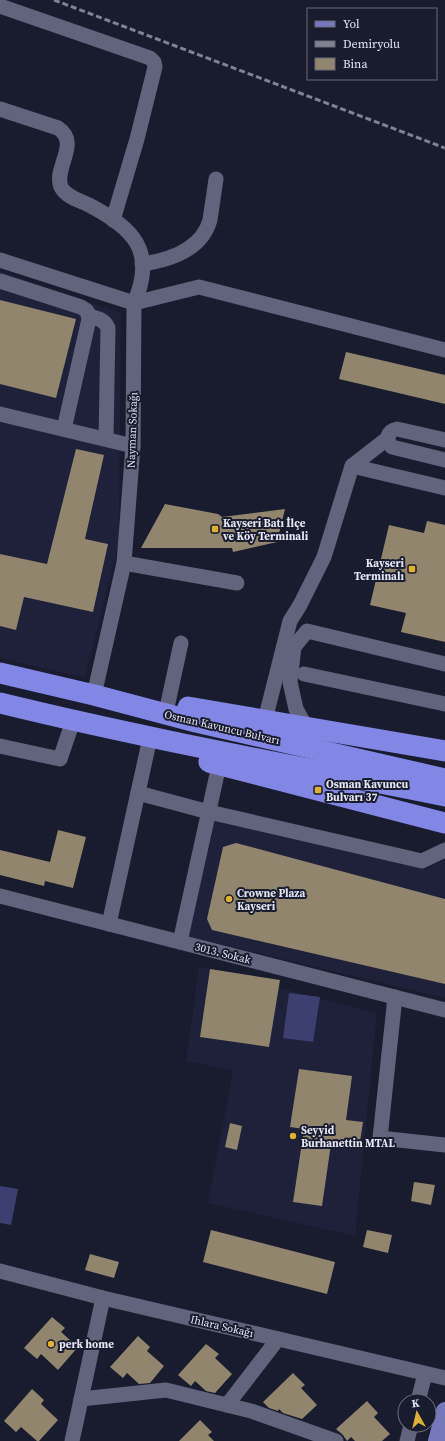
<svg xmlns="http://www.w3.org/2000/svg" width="445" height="1441" font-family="'Source Serif 4',serif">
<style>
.built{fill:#1f203a}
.green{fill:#3c3f70}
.building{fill:#91866d}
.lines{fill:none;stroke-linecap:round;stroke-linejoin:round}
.minor{stroke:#61647c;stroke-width:15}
.major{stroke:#7579bc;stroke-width:18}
.highway{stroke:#8287e6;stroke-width:21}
.rail{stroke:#818393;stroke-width:3;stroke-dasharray:6 3;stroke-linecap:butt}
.poi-dot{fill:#deb133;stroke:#191b2e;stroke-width:1.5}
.labels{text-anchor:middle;stroke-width:4;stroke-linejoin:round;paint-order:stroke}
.street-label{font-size:11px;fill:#e4e6f4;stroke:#191b2e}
.poi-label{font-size:11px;font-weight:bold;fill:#e4e6f4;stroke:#191b2e;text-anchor:start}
</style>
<rect width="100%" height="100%" fill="#191b2e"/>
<!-- built -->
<g class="built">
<polygon points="0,271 121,313 119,543 85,678 0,658"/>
<polygon points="214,818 427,869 445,859 445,998 186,936"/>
<polygon points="199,967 377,1013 355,1236 208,1203 233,1070 186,1061"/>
</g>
<!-- green -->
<g class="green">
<polygon points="289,993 320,997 313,1042 283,1038"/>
<polygon points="0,1186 18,1189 11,1225 0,1223"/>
</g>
<!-- building -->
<g class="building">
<polygon points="0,300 76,319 56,398 0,384"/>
<polygon points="346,352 445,375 445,404 339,379"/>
<polygon points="76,449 104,455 85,539 108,544 93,612 24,597 16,630 0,626 0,554 47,564"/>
<polygon points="165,504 218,514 222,517 285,509 277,542 233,552 232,548 141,548"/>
<polygon points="427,521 445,525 445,642 401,632 406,613 370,605 389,525 424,533"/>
<polygon points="58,830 86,837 73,888 45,881 44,886 0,875 0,850 50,862"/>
<polygon points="236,843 445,899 445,984 212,930 207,919 223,847"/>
<polygon points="210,969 280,980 269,1047 200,1037"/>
<polygon points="299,1069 352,1076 346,1120 363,1122 359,1148 331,1144 322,1206 293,1202 304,1129 290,1127"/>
<polygon points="230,1123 242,1126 237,1150 225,1147"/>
<polygon points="414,1182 435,1185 431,1205 411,1201"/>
<polygon points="211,1230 335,1262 327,1294 203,1262"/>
<polygon points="367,1230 392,1235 388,1253 363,1247"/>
<polygon points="90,1254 119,1262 114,1278 85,1270"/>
<polygon points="52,1317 65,1328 61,1332 78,1347 58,1370 41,1354 37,1359 24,1348"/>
<polygon points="138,1336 150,1347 147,1351 164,1366 150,1383 139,1384 127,1373 123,1378 110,1367"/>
<polygon points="206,1344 219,1354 215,1358 232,1374 215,1393 206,1391 195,1381 191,1386 178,1375"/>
<polygon points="293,1373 305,1385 301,1388 317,1405 302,1419 283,1413 279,1409 278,1411 269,1408 263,1402"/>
<polygon points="32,1389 44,1400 41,1404 58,1420 39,1441 37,1441 21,1427 16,1432 4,1421"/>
<polygon points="367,1401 378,1413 374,1417 390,1434 382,1441 355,1441 351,1437 347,1441 343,1435 336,1429"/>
<polygon points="200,1420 212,1432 208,1435 214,1441 179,1441"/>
</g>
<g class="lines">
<!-- minor -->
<g class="minor">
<polyline points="0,6 150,58 154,62 155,67 137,139 113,220"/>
<path d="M0 109 58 128C81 143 53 168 61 187 66 197 79 200 89 205 133 228 157 251 134 303"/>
<polyline points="0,260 134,303 133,446 124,563 94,695"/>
<path d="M142 264C170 260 202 249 210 220L216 179"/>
<polyline points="0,281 81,307 87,311 89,319 64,429"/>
<polyline points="134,303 199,287 445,350"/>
<path d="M89 316C97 318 105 320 108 328L106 439"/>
<polyline points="0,414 133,446"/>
<path d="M445 440 397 429C387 431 385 440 392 447L445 460"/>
<polyline points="352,466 445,488"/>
<polyline points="124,563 237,583"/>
<polyline points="304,674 445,704"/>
<polyline points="168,703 181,643"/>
<polyline points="265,720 290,621 300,605 324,557 352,466 388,438"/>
<polyline points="306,727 296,709 290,682 294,647 307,631 445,664"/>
<polyline points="0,746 60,759 73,721"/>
<polyline points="138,793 209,812 422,861 445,850"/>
<polyline points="0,896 445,1010"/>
<polyline points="109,924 148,747"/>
<polyline points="180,942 219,765"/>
<polyline points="395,997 380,1138 445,1145"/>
<polyline points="0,1271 103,1298 445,1378"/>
<polyline points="81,1399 166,1390 251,1411 336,1441"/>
<polyline points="418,1401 425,1374"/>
<polyline points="227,1405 278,1339"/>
<polyline points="72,1441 103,1298"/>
<polyline points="407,1441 411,1425"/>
</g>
<!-- major -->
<polyline class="major" points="437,1441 445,1411"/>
<!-- highway -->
<g class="highway">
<polyline points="0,673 94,695 196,722 445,779"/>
<path d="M0 703C147 739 296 766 445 796"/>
<polyline points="188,707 445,751"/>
<polyline points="209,762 445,823"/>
</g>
<!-- rail -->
<polyline class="rail" points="54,0 445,148"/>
</g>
<!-- markers -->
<g class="poi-dot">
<rect x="211" y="525" width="8" height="8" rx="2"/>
<rect x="408" y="565" width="8" height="8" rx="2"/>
<rect x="314" y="786" width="8" height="8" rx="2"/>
<circle cx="229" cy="899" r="4"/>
<circle cx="293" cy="1136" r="4"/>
<circle cx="51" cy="1344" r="4"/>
</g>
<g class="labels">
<!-- street labels -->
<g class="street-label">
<text transform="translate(132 430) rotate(-88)" y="4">Nayman Sokağı</text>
<text transform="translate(222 727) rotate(13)" y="4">Osman Kavuncu Bulvarı</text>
<text transform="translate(223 953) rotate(14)" y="4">3013. Sokak</text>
<text transform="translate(222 1326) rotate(13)" y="4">Ihlara Sokağı</text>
</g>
<!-- poi labels -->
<g class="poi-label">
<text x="223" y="527">Kayseri Batı İlçe<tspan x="223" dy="13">ve Köy Terminali</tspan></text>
<text x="404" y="567" text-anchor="end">Kayseri<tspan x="404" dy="13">Terminalı</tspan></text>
<text x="326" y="788">Osman Kavuncu<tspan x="326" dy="13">Bulvarı 37</tspan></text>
<text x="237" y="897">Crowne Plaza<tspan x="237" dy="13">Kayseri</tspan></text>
<text x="301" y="1134">Seyyid<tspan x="301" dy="13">Burhanettin MTAL</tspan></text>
<text x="59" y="1348">perk home</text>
</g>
</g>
<!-- legend -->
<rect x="307" y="8" width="130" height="72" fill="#191b2e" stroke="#6a6c7d"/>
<rect x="315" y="21" width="20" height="6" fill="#7579bc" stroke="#6a6c7d"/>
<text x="343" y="28" font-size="12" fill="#e4e6f4">Yol</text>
<rect x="315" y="41" width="20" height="6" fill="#818393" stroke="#6a6c7d"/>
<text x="343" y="48" font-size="12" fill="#e4e6f4">Demiryolu</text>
<rect x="315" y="58" width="20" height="12" fill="#91866d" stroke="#6a6c7d"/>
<text x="343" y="68" font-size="12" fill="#e4e6f4">Bina</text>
<!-- north arrow -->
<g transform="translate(417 1413) rotate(352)"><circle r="19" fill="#191b2e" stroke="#6a6c7d"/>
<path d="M0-3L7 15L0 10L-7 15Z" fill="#deb133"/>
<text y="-6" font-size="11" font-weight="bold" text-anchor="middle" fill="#e4e6f4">K</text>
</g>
</svg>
